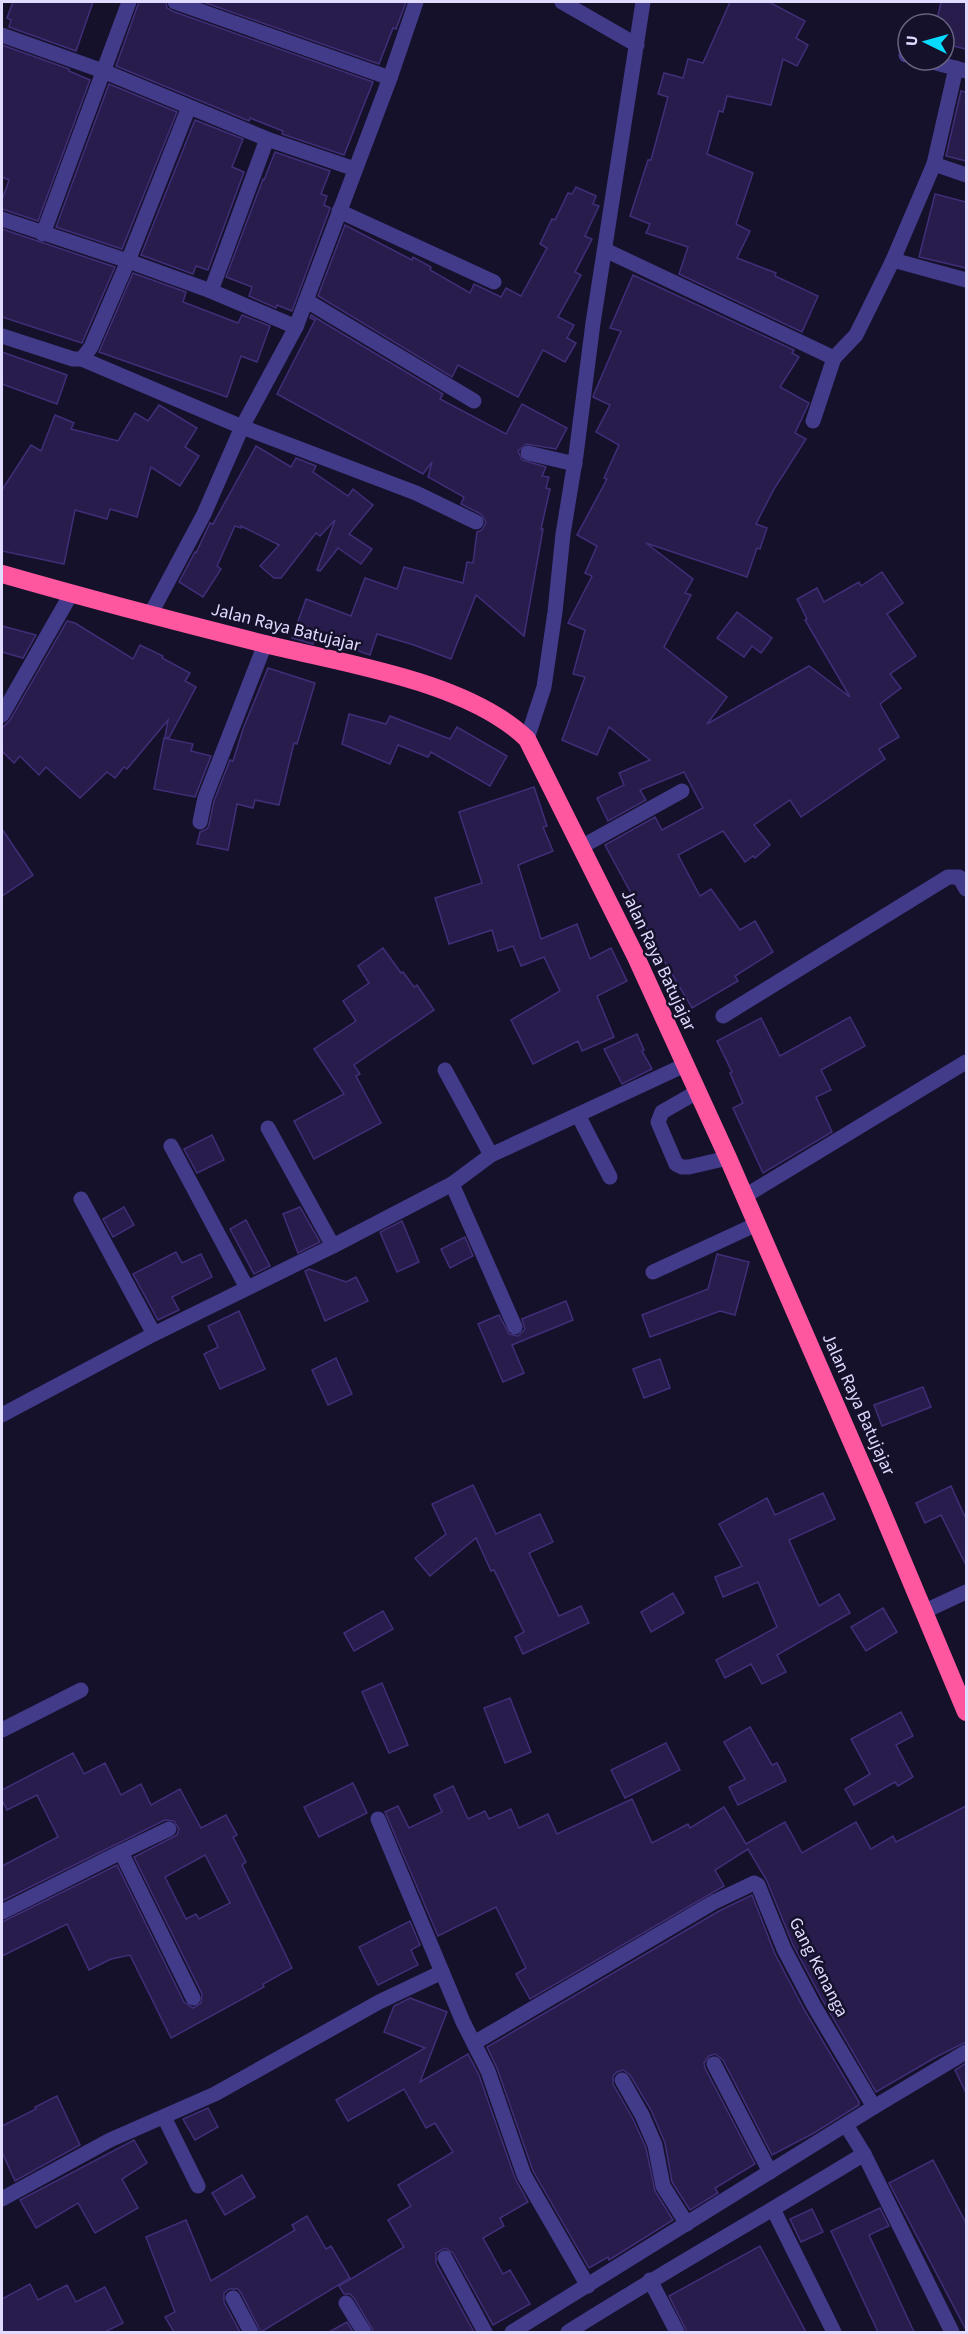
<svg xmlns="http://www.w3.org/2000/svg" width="968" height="2334" font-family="'Source Sans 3',sans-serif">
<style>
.building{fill:#281c4c;stroke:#402e78;stroke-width:1.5;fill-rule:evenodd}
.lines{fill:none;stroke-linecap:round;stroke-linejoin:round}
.minor{stroke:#423b8a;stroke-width:15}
.highway{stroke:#ff56a0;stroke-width:18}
.labels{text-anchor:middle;stroke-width:5;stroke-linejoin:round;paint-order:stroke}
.street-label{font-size:18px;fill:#e0dbff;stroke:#16112b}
</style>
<rect width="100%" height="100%" fill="#16112b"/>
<!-- building -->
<g class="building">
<polygon points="13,2 93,2 76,51 9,27 11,20 7,18"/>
<polygon points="139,2 166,2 167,8 172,11 373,82 344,155 282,134 283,131 250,118 249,121 116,66"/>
<polygon points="203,2 406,2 396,29 393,28 379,64"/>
<polygon points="730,2 769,2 805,21 796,38 808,45 797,66 783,59 771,105 727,96 723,112 719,111 707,154 753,173 736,224 750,231 737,258 776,273 775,276 818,296 802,332 679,274 688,247 646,233 650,224 630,216 648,160 651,160 668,97 658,94 664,73 683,78 688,59 703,63"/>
<polygon points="941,2 966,2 966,49 944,44 944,24 936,24"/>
<polygon points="2,45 69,69 69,71 90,80 38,221 2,209 2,200 9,180 2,177"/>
<polygon points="109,84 177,112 122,249 56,227"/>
<polygon points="961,91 966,92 966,161 946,156"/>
<polygon points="195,120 243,139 232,167 244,172 208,270 196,266 193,274 141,255"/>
<polygon points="275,152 330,171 321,194 327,196 324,205 330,208 329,211 292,311 277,305 276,308 249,296 252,287 226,277 263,179 264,180"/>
<polygon points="576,187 596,196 593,204 599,206 585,236 592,239 575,272 581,275 558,317 574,325 567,338 576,343 565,362 543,350 518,397 458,365 452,377 318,296 345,225 412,260 413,257 431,267 430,270 470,293 474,284 501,297 506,288 521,296 547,248 540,244 552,219 555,220 568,193 572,194"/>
<polygon points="935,194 966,202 966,268 919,257"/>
<polygon points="2,229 115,267 82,343 2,317"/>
<polygon points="133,273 186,292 183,302 204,310 238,323 242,315 270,326 257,362 241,356 227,397 99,352"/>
<polygon points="633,275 794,350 792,353 799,357 780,387 809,403 795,433 806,439 774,489 756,524 767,528 760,549 757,548 747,577 646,543 693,579 685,593 691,595 664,647 727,697 707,724 809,666 850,697 805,620 807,619 797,599 817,588 824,602 859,582 861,586 882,572 903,603 887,614 916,656 890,674 901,688 880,704 899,737 879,749 885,759 801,817 790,800 754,825 770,845 755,858 753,856 745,862 723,831 678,855 700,896 711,889 740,930 755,921 773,952 735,976 738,981 692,1008 653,942 632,895 605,845 655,817 662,830 703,808 684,772 640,790 646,800 608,821 597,798 624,785 619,773 650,760 609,727 597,755 562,740 585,677 573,674 585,630 568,623 592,576 585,573 597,546 577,535 607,479 604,478 619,445 596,432 610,405 593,397 594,394 621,331 610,328"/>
<polygon points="311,315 443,394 440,399 506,434 522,404 567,428 556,449 526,444 518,451 522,460 546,467 542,476 549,477 546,488 550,489 541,529 543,529 524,636 476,595 451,659 414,645 377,634 370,655 316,636 313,644 292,638 306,599 351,616 365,578 397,589 404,567 463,583 467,562 473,563 477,532 482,530 486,522 481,514 461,504 464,497 428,477 432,462 423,474 277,394 315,320 310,318"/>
<polygon points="2,352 67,375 57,404 2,384"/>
<polygon points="159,405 197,428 185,447 199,456 180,486 151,467 137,517 110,509 107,519 75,510 64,564 2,551 2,490 31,445 41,451 55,415 74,423 71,429 118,441 135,413 148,421"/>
<polygon points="256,446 291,467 296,458 316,466 313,472 348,496 353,489 373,505 349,534 372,549 361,564 338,548 320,571 317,570 335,520 320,536 316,533 281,578 274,578 260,566 279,545 241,526 241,528 235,526 217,566 221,569 203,597 179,582 195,552 196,553 210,523 213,524"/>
<polygon points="737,612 772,638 761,653 752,646 744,657 717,638"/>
<polygon points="67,621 75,623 133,659 140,645 163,656 162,658 190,673 185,681 196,687 169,738 165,737 168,720 127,769 124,767 115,778 107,772 80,798 46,767 39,775 20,756 14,763 2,751 2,728 10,720"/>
<polygon points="2,626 36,635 23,658 2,652"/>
<polygon points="268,668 315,683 297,744 294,743 279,805 255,800 253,808 237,804 228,850 197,844 200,832 207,829 209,825 214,801 230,760 233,761 243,729"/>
<polygon points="349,714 386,724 390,716 450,739 457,727 507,756 490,786 431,752 428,757 398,745 390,764 342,744"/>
<polygon points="164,738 193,744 191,751 211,756 195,797 154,789"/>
<polygon points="534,787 547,826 543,827 553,851 518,865 541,939 577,924 590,959 611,948 627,981 597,996 614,1037 582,1051 578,1041 533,1064 511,1020 560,991 544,957 521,966 513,946 498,951 492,930 449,944 435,898 482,883 459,812"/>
<polygon points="2,829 33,875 2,896"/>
<polygon points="383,948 401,973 403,972 414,987 417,985 434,1010 354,1065 360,1074 356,1076 381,1123 314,1159 294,1121 344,1094 314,1049 356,1021 343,1001 369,983 358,966"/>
<polygon points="850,1017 865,1046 821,1070 831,1090 816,1097 832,1132 763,1173 733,1108 743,1103 730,1073 732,1072 717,1041 761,1018 780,1056"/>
<polygon points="637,1034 644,1050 642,1051 652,1069 622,1084 604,1049"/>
<polygon points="212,1135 224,1160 197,1173 184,1149"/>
<polygon points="124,1207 134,1225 113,1237 103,1219"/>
<polygon points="300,1207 320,1242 298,1253 283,1214"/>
<polygon points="246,1220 270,1266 254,1274 230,1229"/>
<polygon points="402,1221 419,1262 397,1272 380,1232"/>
<polygon points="465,1237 473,1256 450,1268 441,1249"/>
<polygon points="176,1252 182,1263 201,1254 212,1277 172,1297 179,1310 158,1320 133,1274"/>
<polygon points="717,1254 749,1262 735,1315 720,1311 650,1337 642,1315 708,1289"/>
<polygon points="309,1269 346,1282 356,1277 368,1301 325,1321 305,1271"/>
<polygon points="566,1301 573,1320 512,1345 524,1373 503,1382 478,1324 499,1315 509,1334 518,1336 525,1329 522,1319"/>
<polygon points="239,1311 265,1369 220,1389 204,1354 218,1347 208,1326"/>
<polygon points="336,1358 352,1394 328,1405 312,1370"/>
<polygon points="660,1359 670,1388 644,1398 633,1369"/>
<polygon points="923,1387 931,1407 882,1426 874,1405"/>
<polygon points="473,1485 496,1534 540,1514 553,1542 529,1553 559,1616 581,1606 589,1623 523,1654 515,1637 524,1632 494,1570 491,1571 476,1538 430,1576 415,1558 446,1534 432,1504"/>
<polygon points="951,1486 966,1519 966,1565 941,1515 925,1523 916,1503"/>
<polygon points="823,1493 835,1519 789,1540 819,1606 839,1594 850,1613 777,1655 786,1672 762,1684 751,1664 725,1678 716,1660 777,1627 758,1582 723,1597 715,1577 742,1566 719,1524 767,1498 775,1515"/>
<polygon points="673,1593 684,1613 651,1632 641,1612"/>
<polygon points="883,1608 897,1632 866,1651 851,1627"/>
<polygon points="383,1611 393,1629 354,1651 344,1633"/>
<polygon points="382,1683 408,1745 389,1753 362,1692"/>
<polygon points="510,1698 531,1752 505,1763 484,1708"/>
<polygon points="901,1712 913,1736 896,1745 913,1777 898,1786 895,1782 854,1805 845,1789 870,1774 851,1739"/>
<polygon points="750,1727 772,1765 777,1763 786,1781 738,1805 729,1787 745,1779 724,1742"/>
<polygon points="666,1743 680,1770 625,1798 611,1770"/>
<path d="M73 1753 84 1774 105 1763 121 1795 141 1784 151 1805 180 1789 201 1828 226 1815 237 1835 233 1837 246 1862 242 1865 292 1968 263 1984 264 1987 171 2038 130 1955 111 1959 89 1970 67 1924 2 1956V1922L117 1865 184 2002 193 2008 201 2003 202 1994 134 1857 177 1835 179 1829 174 1821 165 1820 2 1901V1866L58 1837 37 1795 7 1810 2 1800V1790ZM205 1855 230 1903 199 1919 196 1914 186 1919 165 1877Z"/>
<polygon points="353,1783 367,1813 319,1837 304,1807"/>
<polygon points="453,1786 468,1819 485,1811 489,1819 511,1809 519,1828 548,1814 557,1834 632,1799 652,1843 688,1824 690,1828 724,1807 746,1844 785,1822 802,1853 856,1822 871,1849 893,1836 896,1842 966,1806 966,2042 936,2057 876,2092 823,2001 793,1945 767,1881 748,1849 715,1870 724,1886 530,1999 516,1974 526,1968 496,1907 438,1936 385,1812 398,1806 409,1828 442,1812 434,1795"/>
<polygon points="752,1895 775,1954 805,2011 859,2102 859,2105 814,2133 772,2155 723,2060 715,2054 709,2056 704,2063 705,2068 755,2164 715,2188 718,2193 690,2210 672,2182 665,2143 651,2110 630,2075 623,2070 617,2072 613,2076 613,2084 633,2119 646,2148 655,2191 673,2220 609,2260 608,2257 589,2268 533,2171 497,2068 487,2047 719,1911"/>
<polygon points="410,1921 420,1945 411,1950 418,1965 378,1985 359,1947"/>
<polygon points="410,1998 447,2012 420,2082 468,2054 479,2075 515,2178 528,2202 500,2218 504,2226 483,2238 503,2274 510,2270 530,2304 493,2325 453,2253 445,2248 436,2253 436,2263 474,2332 374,2332 354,2298 350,2294 344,2294 339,2286 404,2247 388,2220 411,2206 398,2185 453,2152 435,2123 426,2128 404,2089 348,2121 336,2100 425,2048 384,2032 394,2006"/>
<polygon points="966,2063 966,2093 955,2070"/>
<polygon points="57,2096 80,2145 15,2181 2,2152 2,2126 36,2109 35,2107"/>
<polygon points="208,2108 218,2127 195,2140 183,2119"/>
<polygon points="134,2140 147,2163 122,2179 138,2208 95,2233 78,2203 36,2228 20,2200"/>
<polygon points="933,2160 966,2223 966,2330 889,2183"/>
<polygon points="242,2175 255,2197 225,2215 212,2193"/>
<polygon points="880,2208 889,2226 869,2235 914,2332 878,2332 831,2231"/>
<polygon points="812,2209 823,2232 801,2242 790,2219"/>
<polygon points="307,2216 326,2249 331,2246 350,2278 261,2332 241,2293 238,2289 229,2289 224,2293 224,2302 240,2332 174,2332 165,2317 175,2312 146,2237 186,2220 211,2281 295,2230 292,2225"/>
<polygon points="760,2246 806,2332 687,2332 669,2296"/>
<polygon points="30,2284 38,2300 67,2285 76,2302 105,2287 123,2323 105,2332 2,2332 2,2299"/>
<polygon points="347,2322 353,2332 329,2332"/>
</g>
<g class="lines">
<!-- minor -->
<g class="minor">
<polyline points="175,2 390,78"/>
<polyline points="562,2 637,45"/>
<polyline points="2,35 103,71 267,139 355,169"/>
<polyline points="906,55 908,55"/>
<polyline points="925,60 966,71"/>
<polyline points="934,164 966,175"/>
<polyline points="339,211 494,282"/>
<polyline points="2,219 128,261 211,291 296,327"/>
<polyline points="43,234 129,2"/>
<polyline points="605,250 834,358"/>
<polyline points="893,260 966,280"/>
<polyline points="211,291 267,139"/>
<polyline points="307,301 474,401"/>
<polyline points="2,336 73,359 82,359 242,427 416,493 476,522"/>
<polyline points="82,359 91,347 128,261 189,107"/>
<polyline points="813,421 834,358 856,335 893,260 934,164 956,68"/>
<polyline points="528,453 575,464"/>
<polyline points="150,615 204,514 242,427 296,327 390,78 416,2"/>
<polyline points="2,715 71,594"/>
<polyline points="527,739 544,687 555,612 563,534 576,455 593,323 643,2"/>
<polyline points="200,822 205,798 265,644"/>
<polyline points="581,847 682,791"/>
<polyline points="723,1016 948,877 959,877 966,889"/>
<polyline points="445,1070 491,1155"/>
<polyline points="697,1092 662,1112 658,1122 676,1164 682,1167 689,1167 728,1158"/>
<polyline points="578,1115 610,1177"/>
<polyline points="268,1128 333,1246"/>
<polyline points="171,1146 247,1288"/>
<polyline points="452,1184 515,1327"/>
<polyline points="745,1196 966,1062"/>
<polyline points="81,1199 154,1334"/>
<polyline points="653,1272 757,1224"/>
<polyline points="2,1415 154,1334 333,1246 452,1184 491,1155 685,1065"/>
<polyline points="923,1612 966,1592"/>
<polyline points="2,1730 81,1690"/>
<polyline points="378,1819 463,2022 488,2071 524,2175 588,2286"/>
<polyline points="121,1852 169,1829"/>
<polyline points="2,1912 121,1852 193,1998"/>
<polyline points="474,2043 714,1902 754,1883 758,1885 784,1949 814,2006 874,2107"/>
<polyline points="714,2064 770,2172"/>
<polyline points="622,2080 642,2115 655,2145 663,2186 687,2224"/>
<polyline points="164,2117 198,2186"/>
<polyline points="846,2125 864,2154 952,2332"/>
<polyline points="2,2199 110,2140 215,2094 379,2002 442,1972"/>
<polyline points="773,2209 834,2332"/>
<polyline points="445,2258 485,2332"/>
<polyline points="650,2280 677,2332"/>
<polyline points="233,2298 251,2332"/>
<polyline points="346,2303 364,2332"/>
<polyline points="512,2332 874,2107 966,2052"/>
<path d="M568 2332C665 2271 766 2214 864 2154"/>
</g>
<!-- highway -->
<path class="highway" d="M2 574C89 599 177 622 265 644 345 664 467 681 527 739L636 957 728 1158 877 1500 966 1712"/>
</g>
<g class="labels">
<!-- street labels -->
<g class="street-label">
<text transform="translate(286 627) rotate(14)" y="6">Jalan Raya Batujajar</text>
<text transform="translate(659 960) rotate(65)" y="6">Jalan Raya Batujajar</text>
<text transform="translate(859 1404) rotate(66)" y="6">Jalan Raya Batujajar</text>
<text transform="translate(819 1967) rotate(63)" y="6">Gang Kenanga</text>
</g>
</g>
<!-- border -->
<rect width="968" height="2334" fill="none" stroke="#e0dbff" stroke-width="6"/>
<!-- north arrow -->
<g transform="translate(926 42) rotate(275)"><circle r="28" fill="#16112b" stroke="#676280" stroke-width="1.5"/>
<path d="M0-4.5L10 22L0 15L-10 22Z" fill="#07dcff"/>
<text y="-9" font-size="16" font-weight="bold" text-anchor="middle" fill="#e0dbff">U</text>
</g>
</svg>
